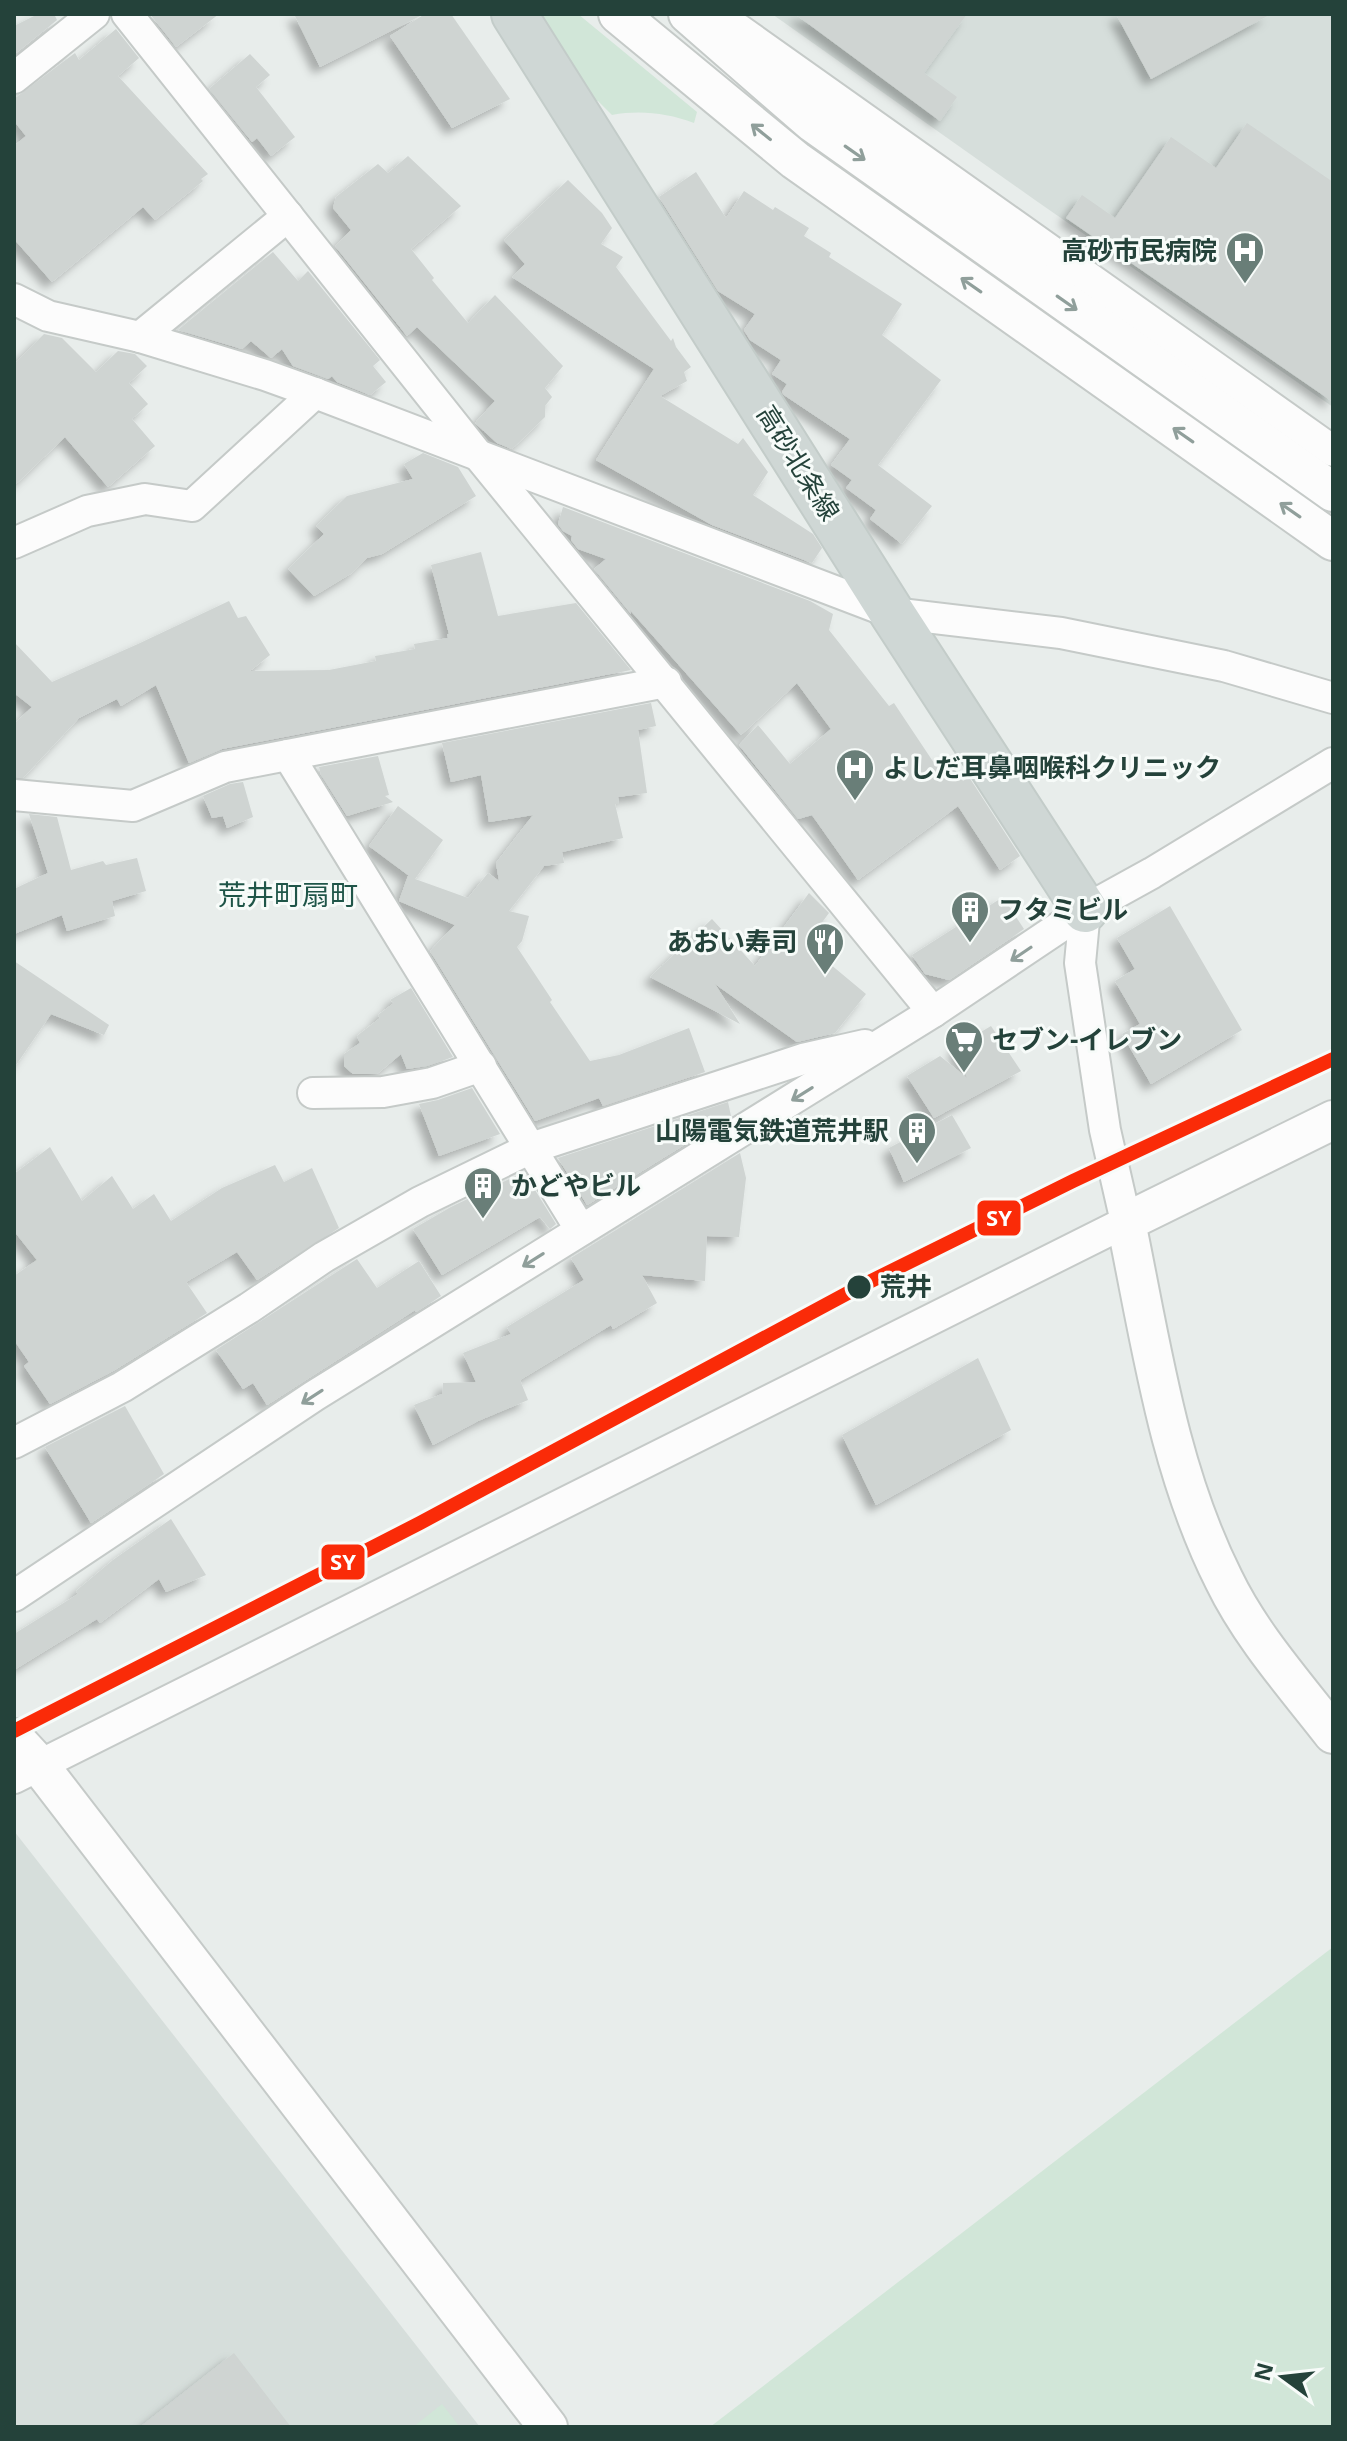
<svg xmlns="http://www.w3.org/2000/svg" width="1347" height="2441" font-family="'Open Sans','Noto Sans JP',sans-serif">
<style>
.built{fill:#d6dedb}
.green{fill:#d1e6d8}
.building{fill:#cfd4d2;filter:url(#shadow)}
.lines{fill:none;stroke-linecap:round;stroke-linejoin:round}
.minor-casing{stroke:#c5cac8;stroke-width:34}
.tertiary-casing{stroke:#c5cac8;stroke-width:42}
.primary-casing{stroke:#c3ccc9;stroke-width:48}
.minor{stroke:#fcfcfc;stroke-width:30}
.tertiary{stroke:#fcfcfc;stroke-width:38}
.primary{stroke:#cfd7d5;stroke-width:44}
.rail-1-casing{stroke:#f7fbf9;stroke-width:20}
.rail-1{stroke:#fa2b08;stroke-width:14}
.oneway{stroke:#909f9b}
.stop-dot{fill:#24423a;stroke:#f7fbf9;stroke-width:3}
.labels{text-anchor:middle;stroke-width:6;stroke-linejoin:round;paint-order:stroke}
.poi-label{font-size:26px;font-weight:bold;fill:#24423a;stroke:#f7fbf9;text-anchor:start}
.street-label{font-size:26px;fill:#24423a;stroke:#f7fbf9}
.stop-label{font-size:26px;font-weight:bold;fill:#24423a;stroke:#f7fbf9;text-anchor:start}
.neighbourhood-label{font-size:28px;fill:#1f5548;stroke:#f7fbf9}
.line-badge{stroke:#f7fbf9;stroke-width:3}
.badge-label{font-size:22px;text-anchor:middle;font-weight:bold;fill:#fff}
</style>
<defs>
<filter id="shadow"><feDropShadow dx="-7" dy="7" stdDeviation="4" flood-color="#0004"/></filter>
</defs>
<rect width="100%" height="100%" fill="#e8edeb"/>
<!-- built -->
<g class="built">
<polygon points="772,14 1333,14 1333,407 1035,200"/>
<polygon points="14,1831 480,2427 14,2427"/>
</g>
<!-- green -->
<g class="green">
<path d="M533 14H578L697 112 694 123C667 113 640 110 612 115L598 101H589Z"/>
<polygon points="1333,1947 1333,2427 710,2427"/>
<polygon points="442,2404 460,2427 413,2427"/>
</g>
<!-- building -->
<g class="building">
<polygon points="38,14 54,14 57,20 16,53 14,50 14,26"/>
<polygon points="150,14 219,14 176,47"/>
<polygon points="294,14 424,14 320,67"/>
<polygon points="425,14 451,14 510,99 452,128 390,36"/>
<polygon points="795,14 967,14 924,73 957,97 940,121"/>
<polygon points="1116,14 1271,14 1151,79"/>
<polygon points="116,29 139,58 118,76 208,174 201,179 203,181 155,220 143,207 52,282 14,239 14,146 26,136 14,121 14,99 75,53 79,60"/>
<polygon points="250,54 270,75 256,87 295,137 271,156 257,138 252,142 209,89"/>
<polygon points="1247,123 1333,182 1333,402 1066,218 1082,195 1115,218 1171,137 1216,168"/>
<polygon points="408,156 461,206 411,249 434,278 432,280 468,323 495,295 563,366 545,388 552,397 545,406 545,417 512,449 497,443 475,423 495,401 417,327 407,336 335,246 351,230 333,208 336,197 378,164 388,173"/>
<polygon points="696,172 726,218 744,191 773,210 775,207 809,228 804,236 831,253 829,257 902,304 882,335 941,380 878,465 932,506 902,544 870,519 876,510 846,488 852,480 831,465 850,439 784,395 782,392 787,384 772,374 781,360 750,340 744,330 755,314 718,291 659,197"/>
<polygon points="568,180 602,213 612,228 601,244 623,257 616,267 671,341 673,338 676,347 691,367 684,372 687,381 660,396 738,444 743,438 768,472 753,495 813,534 822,548 812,563 712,525 596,460 654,369 512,277 525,264 504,240"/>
<polygon points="273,252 298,281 308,271 380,360 373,366 386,382 370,395 337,382 332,376 328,379 293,366 282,349 271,358 251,341 242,349 178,330"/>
<polygon points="44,334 62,338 96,372 118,351 135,354 147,366 129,383 148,404 132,419 155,446 108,487 65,437 14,486 14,364"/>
<polygon points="423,453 458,467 476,496 382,554 367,558 352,573 314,596 288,569 324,534 316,526 347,496 413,479 404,464"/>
<polygon points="563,507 810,601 833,614 829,630 889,706 894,703 934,763 945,756 963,781 969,777 1020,856 1000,870 958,806 858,880 812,815 798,819 739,745 758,725 790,764 831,729 797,683 741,735 630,610 631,614 594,569 606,559 578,549 571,540 572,536 563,531 558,524"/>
<polygon points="481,552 498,616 576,603 631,670 222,749 189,763 156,685 121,706 117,699 79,718 23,778 14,777 14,724 32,707 14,693 14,642 52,682 138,644 229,601 238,618 246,616 270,655 250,671 329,670 376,661 375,656 415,649 414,644 448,638 447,634 449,634 431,565"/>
<polygon points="651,703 656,726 638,730 647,793 618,797 619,804 615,804 623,838 562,852 564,863 544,866 509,911 529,916 522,941 517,947 552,1000 550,1002 590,1061 619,1055 689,1028 705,1072 603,1106 599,1098 535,1121 430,951 455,925 399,901 408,876 412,878 369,846 398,806 443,840 415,879 468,898 488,873 499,881 496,863 533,815 489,822 481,775 451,782 442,743"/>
<polygon points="378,756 389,795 385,796 393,802 347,816 321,775 319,767"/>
<polygon points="243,782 253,817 227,828 223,816 212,818 203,796 230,784"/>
<polygon points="29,814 57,817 71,870 103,861 106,865 137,858 146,891 112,901 115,916 67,931 62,915 14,934 14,889 48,873"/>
<polygon points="809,893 829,913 806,944 866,994 835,1033 797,1042 715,984 740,1024 650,977 712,919 755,966"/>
<polygon points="1003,897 1024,929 949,980 925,974 912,955"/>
<polygon points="1170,906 1242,1030 1151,1084 1122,1034 1140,1024 1115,981 1135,969 1117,938"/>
<polygon points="14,961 109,1025 104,1035 51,1014 14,1068"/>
<polygon points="411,988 453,1057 427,1066 407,1069 401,1054 377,1074 353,1074 344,1066 344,1054 360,1043 357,1036 380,1018 378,1015 394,1003 390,1000"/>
<polygon points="991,1026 1021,1071 934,1118 907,1076 940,1056 967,1078 954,1048"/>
<polygon points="472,1088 500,1134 439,1156 419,1104 438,1100"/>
<polygon points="728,1102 731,1116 587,1205 558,1158"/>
<polygon points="952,1115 971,1148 904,1182 889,1148"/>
<polygon points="50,1147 82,1201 112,1176 133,1209 154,1194 171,1221 222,1188 275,1165 284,1182 312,1168 339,1228 257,1280 237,1252 186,1282 207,1313 113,1371 50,1404 24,1366 29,1362 14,1340 14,1276 37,1260 14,1231 14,1174"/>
<polygon points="740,1153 746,1178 739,1237 707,1236 705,1281 642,1275 657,1303 613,1329 611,1325 520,1380 528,1400 478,1421 433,1445 414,1405 442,1394 443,1383 476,1382 463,1353 511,1334 507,1327 584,1280 571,1258"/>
<polygon points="524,1172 556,1224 550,1229 540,1217 442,1275 413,1229 451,1207"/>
<polygon points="357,1259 377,1288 419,1261 441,1296 416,1312 415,1310 267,1405 253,1383 243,1389 216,1350"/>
<polygon points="978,1358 1011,1430 876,1505 842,1435"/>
<polygon points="125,1406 164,1474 91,1523 45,1447"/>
<polygon points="171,1519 206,1575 166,1592 159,1579 100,1623 97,1619 14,1670 14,1634 78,1594 76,1591 113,1560"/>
<polygon points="234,2353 291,2427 140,2427"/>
</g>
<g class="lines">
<defs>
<g id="minor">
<polyline points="127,14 478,455 933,1012"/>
<polyline points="703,14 738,29 1333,451"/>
<polyline points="14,78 94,14"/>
<polyline points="14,299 48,316 140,337 265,375 315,393 892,613 1061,633 1224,666 1333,698"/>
<polyline points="140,337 288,216"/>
<polyline points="14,543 87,511 145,499 192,506 315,393"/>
<polyline points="288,755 581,1230"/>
<polyline points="14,795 133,806 225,767 666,682"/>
<polyline points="313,1093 383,1092 432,1083 481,1066"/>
<polyline points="14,1443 122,1387 249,1308 324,1257 420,1202 531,1148 803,1059 865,1045"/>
<polyline points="14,1596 314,1396 933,1012 1085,910 1152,873 1333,763"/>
<polyline points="14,1778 1126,1222 1105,1130 1080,963 1085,910"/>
</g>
<g id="tertiary">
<polyline points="618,14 795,160 1333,541"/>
<polyline points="688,14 812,122 1333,492"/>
<path d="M1333 1120 1126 1222C1151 1343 1168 1469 1224 1580 1251 1636 1295 1685 1333 1734"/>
<polyline points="14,1738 39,1765 548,2427"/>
</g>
<polyline id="primary" points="514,14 892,613 1085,910"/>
</defs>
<!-- minor casing -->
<use href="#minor" class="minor-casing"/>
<!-- tertiary casing -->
<use href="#tertiary" class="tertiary-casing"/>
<!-- primary casing -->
<use href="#primary" class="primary-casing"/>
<!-- minor -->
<use href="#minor" class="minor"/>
<!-- tertiary -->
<use href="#tertiary" class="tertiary"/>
<!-- primary -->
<use href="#primary" class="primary"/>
<defs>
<polyline id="rail-1" points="14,1731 420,1523 859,1287 1073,1181 1333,1059"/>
</defs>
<!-- rail-1 casing -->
<use href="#rail-1" class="rail-1-casing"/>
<!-- rail-1 -->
<use href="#rail-1" class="rail-1"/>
</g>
<!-- one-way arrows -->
<defs><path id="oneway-shaft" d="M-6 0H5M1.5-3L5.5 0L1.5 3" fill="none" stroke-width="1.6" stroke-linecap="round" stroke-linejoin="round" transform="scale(2)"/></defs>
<g class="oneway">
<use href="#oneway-shaft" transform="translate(761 132) rotate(-141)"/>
<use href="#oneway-shaft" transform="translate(855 153) rotate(35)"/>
<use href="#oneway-shaft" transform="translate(971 285) rotate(-145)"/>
<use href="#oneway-shaft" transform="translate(1067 303) rotate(35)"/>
<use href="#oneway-shaft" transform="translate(1183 435) rotate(-145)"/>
<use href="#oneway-shaft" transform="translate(1290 510) rotate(-145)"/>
<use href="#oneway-shaft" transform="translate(1021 954) rotate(146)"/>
<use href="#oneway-shaft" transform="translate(802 1094) rotate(148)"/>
<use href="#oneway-shaft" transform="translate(533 1260) rotate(148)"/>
<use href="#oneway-shaft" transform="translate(312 1397) rotate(147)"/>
</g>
<!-- icons -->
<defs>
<symbol id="hospital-pin" viewBox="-11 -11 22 30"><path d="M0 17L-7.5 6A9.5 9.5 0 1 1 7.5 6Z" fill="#697e78" stroke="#f7fbf9"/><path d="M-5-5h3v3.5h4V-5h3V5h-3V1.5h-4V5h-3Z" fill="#fff"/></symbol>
<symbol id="building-pin" viewBox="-11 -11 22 30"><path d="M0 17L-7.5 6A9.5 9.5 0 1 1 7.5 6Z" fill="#697e78" stroke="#f7fbf9"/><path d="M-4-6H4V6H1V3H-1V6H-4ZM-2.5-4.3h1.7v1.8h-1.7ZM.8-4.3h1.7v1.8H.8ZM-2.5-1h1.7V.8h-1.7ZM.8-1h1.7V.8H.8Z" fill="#fff"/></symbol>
<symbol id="restaurant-pin" viewBox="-11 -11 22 30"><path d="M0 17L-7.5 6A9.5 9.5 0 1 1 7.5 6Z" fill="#697e78" stroke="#f7fbf9"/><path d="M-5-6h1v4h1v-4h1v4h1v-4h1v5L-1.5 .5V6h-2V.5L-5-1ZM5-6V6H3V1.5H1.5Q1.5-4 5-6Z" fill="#fff"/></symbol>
<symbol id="supermarket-pin" viewBox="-11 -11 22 30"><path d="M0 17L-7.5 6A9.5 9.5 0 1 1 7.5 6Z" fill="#697e78" stroke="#f7fbf9"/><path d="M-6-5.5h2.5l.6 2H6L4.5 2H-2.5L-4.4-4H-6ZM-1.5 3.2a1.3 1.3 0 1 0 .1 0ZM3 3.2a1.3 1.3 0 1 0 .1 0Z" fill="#fff"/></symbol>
</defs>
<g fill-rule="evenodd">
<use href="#hospital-pin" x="1223" y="229" width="44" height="60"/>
<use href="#hospital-pin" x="833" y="746" width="44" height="60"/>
<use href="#building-pin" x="948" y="888" width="44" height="60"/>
<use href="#restaurant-pin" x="803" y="920" width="44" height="60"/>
<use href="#supermarket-pin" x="942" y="1018" width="44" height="60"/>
<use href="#building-pin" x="895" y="1109" width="44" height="60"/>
<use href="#building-pin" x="461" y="1164" width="44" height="60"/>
</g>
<!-- markers -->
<circle class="stop-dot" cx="859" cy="1287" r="13"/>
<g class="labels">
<!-- poi labels -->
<g class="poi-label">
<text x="1217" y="260" text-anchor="end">高砂市民病院</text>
<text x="883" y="777">よしだ耳鼻咽喉科クリニック</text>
<text x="998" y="919">フタミビル</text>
<text x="797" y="951" text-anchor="end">あおい寿司</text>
<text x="992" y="1049">セブン-イレブン</text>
<text x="889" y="1140" text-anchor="end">山陽電気鉄道荒井駅</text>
<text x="511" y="1195">かどやビル</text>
</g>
<!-- street labels -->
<g class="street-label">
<text transform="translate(798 463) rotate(58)" y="9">高砂北条線</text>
</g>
<!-- stop labels -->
<g class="stop-label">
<text x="880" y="1296">荒井</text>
</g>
<!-- neighbourhood labels -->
<g class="neighbourhood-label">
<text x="288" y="905">荒井町扇町</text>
</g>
</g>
<g class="line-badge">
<rect x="976" y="1199" width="46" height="38" rx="8" fill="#fa2b08"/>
<rect x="320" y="1543" width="46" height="38" rx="8" fill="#fa2b08"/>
</g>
<g class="badge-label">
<text x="999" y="1226">SY</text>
<text x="343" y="1570">SY</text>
</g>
<!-- border -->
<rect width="1347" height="2441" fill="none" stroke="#24423a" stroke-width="32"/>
<!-- north arrow -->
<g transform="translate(1283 2377) rotate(285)" stroke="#f7fbf9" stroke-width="6" paint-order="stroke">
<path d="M0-6L14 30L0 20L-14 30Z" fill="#24423a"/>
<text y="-12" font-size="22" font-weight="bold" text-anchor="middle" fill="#24423a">N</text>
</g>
</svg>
